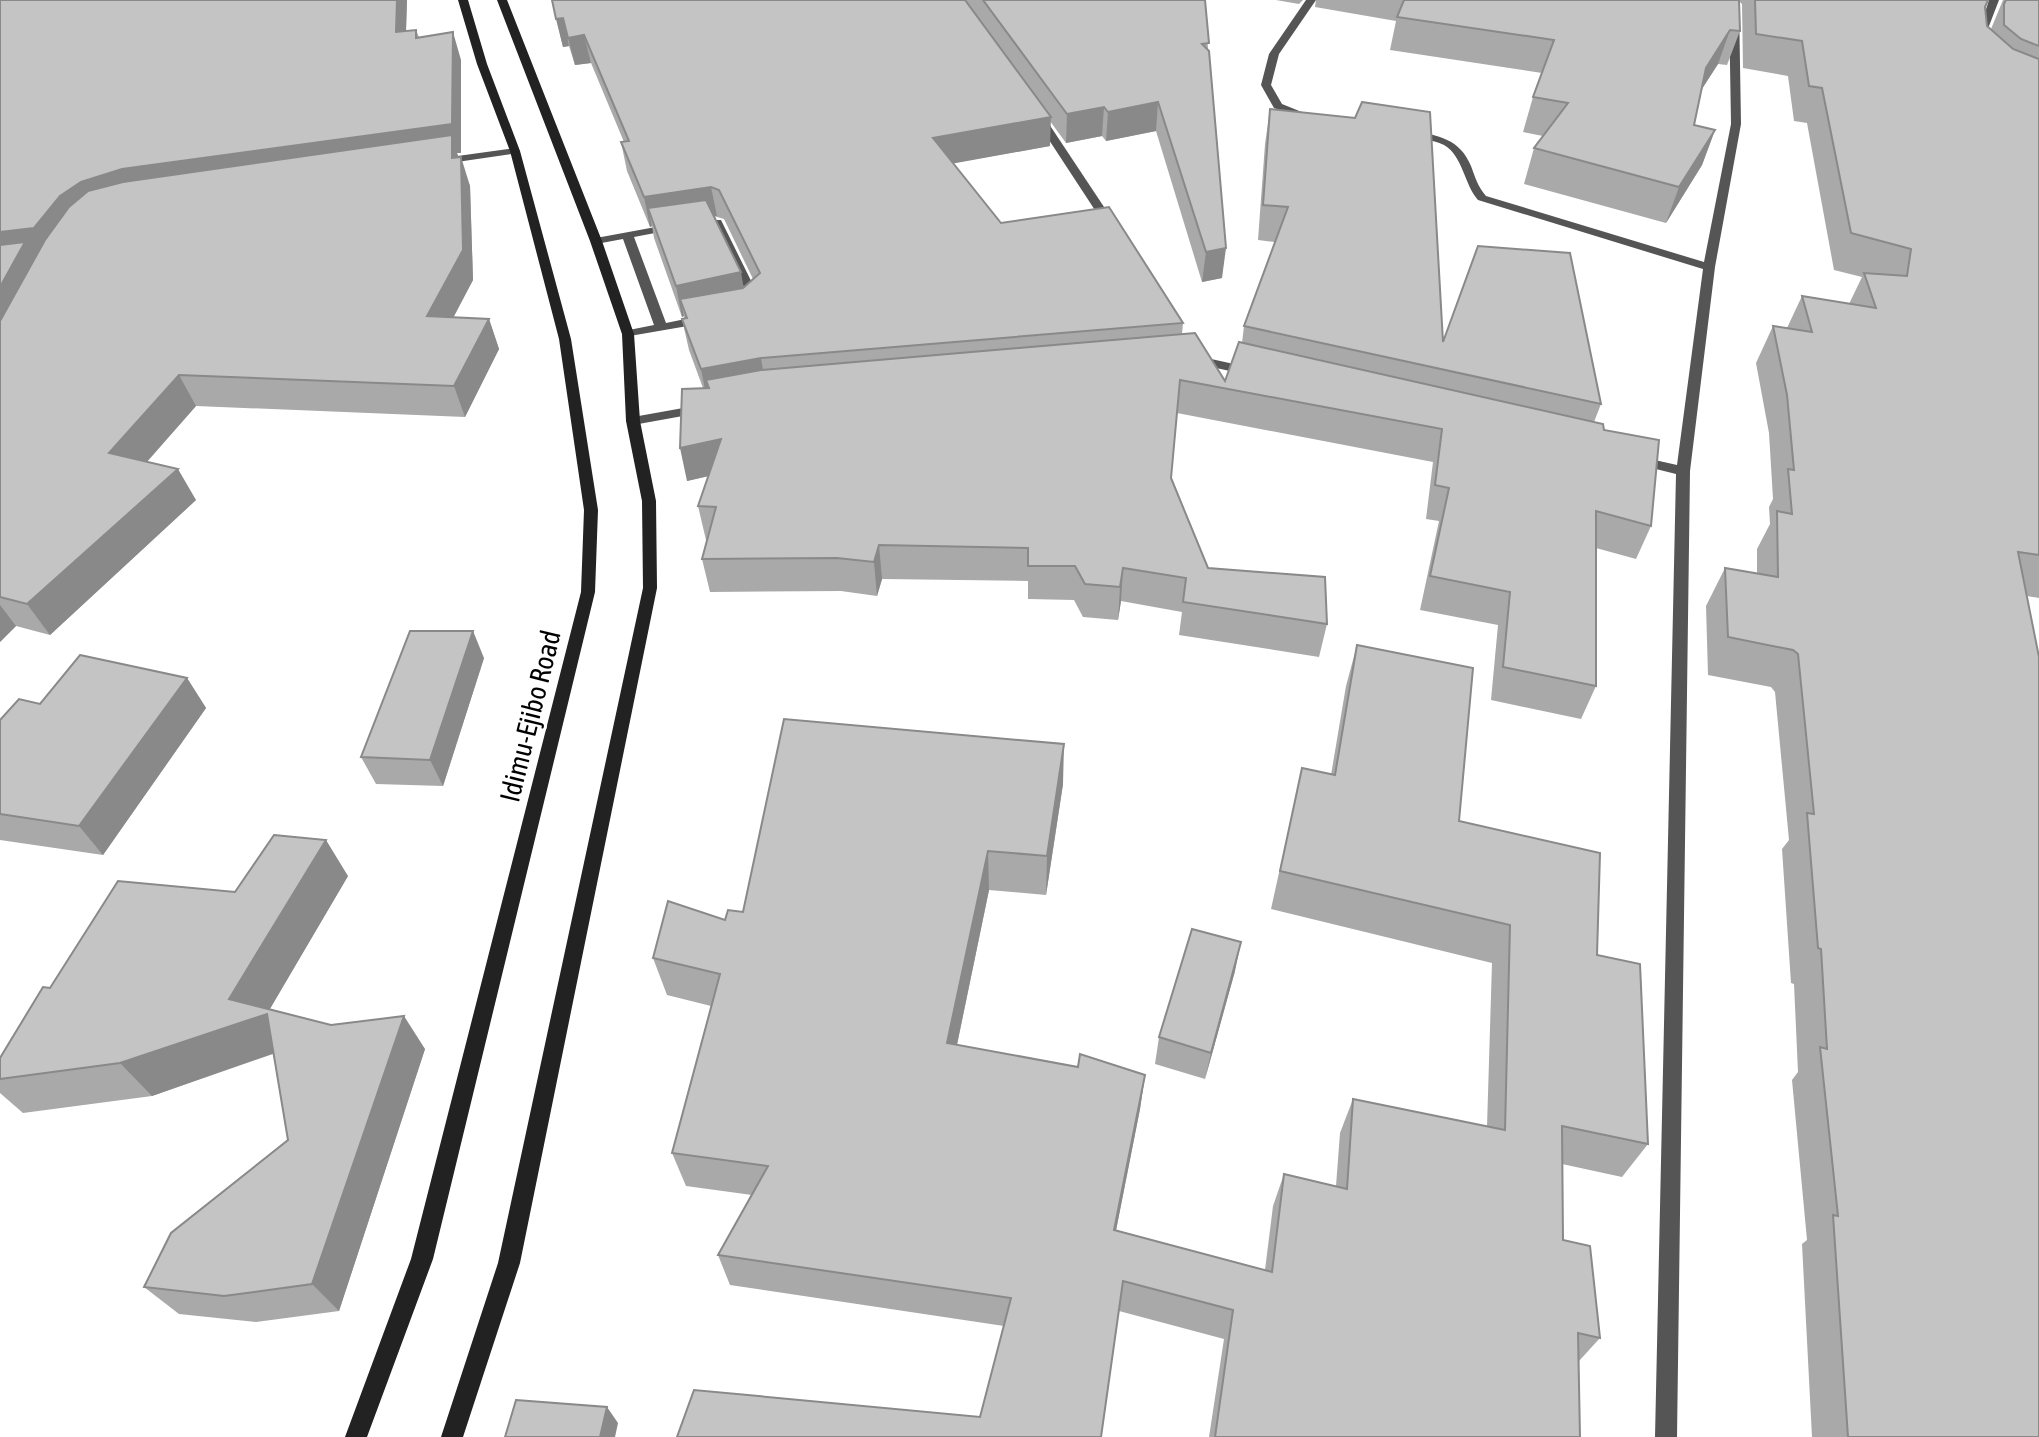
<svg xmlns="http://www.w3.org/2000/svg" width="2039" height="1437" font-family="'Asap Condensed',sans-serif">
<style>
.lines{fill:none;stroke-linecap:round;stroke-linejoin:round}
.lane{fill:#555;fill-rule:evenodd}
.street{fill:#555;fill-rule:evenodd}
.secondary{fill:#222;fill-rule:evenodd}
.wall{fill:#a9a9a9;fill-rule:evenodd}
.shaded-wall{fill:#898989}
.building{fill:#c4c4c4;stroke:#898989;stroke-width:2}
.labels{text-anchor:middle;stroke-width:6;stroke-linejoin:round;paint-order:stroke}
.street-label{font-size:28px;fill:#000;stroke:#fff}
</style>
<rect width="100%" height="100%" fill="#fff"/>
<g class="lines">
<!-- lane -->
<g class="lane">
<polygon points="695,220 721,220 762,303 760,306 752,306 750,303 713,225 695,224"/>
<polygon points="672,224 678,227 676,229 634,237 666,323 705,315 711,319 705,323 624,337 624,331 654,325 623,239 596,244 590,241 596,238"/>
</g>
<!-- street -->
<g class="street">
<polygon points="1306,0 1316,0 1279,54 1271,85 1282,104 1314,117 1314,121 1310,122 1274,108 1261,85 1269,54"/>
<path d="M1721 0H1733L1739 4 1741 124 1715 267 1690 471 1677 1437H1655L1676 474 1632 463 1630 460 1637 456 1677 465 1703 269 1478 200C1464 184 1463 156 1444 145 1432 139 1418 140 1407 134L1412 131C1438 135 1460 139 1471 166 1475 177 1478 187 1486 196L1704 262 1731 124 1729 5Z"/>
<polygon points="1989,0 1999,0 1984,39 1976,41"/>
<polygon points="1033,112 1041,112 1116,225 1114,227 1106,227 1032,114"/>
<polygon points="515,148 520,151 519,153 443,164 438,161 443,158"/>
<polygon points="1193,355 1252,368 1254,371 1248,375 1189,362 1189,356"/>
<polygon points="700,405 707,409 705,412 633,425 626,421 633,417"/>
</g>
<!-- secondary -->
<g class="secondary">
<polygon points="458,0 468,0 487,64 520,151 571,339 598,510 595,592 433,1259 367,1437 345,1437 411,1259 581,592 584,510 559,339 510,151 477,64"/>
<polygon points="497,0 507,0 602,241 634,334 640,421 656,501 657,588 520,1263 463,1437 441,1437 498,1263 643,588 642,501 626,421 622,334 590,241"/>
</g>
</g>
<!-- wall -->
<g class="wall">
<polygon points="0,0 407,0 406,31 416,30 419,37 461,60 461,153 457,153 470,186 473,280 453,317 489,319 499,349 465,417 196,406 147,462 196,500 50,635 16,626 0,642"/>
<path d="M552 0H1205L1222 278 1202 282 1156 131 1106 141 1102 136 1066 143 1050 121V146L953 163 1001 223 1183 323 1182 334 1225 381 1242 343 1244 326 1275 242 1258 240 1265 144 1270 109 1443 342 1601 404 1594 422 1604 430 1651 526 1636 559 1596 548V686L1581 719 1491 700 1498 625 1420 610 1439 521 1426 519 1433 462 1177 413 1171 478 1208 568 1327 624 1319 657 1179 635 1182 612 1121 601 1118 620 1083 617 1074 600 1028 599V581L882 579 877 596 841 591 710 592 702 559 707 540H706L698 506 708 476 687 481 703 388 689 350 682 319H684V316L682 317 654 238 652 226 650 227 627 171 621 142H624L591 63 575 65 569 46 563 47ZM714 216 724 219 753 279 744 287Z"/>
<polygon points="1276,0 1303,0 1299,4"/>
<polygon points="1316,0 1988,0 1985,7 1987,26 1991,29 2003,0 2039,0 2039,598 2027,596 2039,1437 1812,1437 1802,1244 1807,1240 1792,1080 1798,1072 1794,984 1791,983 1782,849 1789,840 1775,692 1771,687 1708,675 1706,606 1725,568 1757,574 1757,549 1770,524 1769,507 1773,499 1769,433 1756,363 1773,326 1787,328 1802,296 1849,304 1862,277 1834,270 1807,123 1794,121 1788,76 1743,68 1742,4 1739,1 1740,31 1727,65 1718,64 1701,90 1694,125 1715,130 1702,165 1666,223 1524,184 1534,148 1543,136 1523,132 1533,97 1542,73 1390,50 1396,21 1315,7"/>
<polygon points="1357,645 1459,821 1597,955 1648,1144 1622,1177 1562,1164 1563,1240 1600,1338 1579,1361 1580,1437 1209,1437 1224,1339 1119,1311 980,1417 1004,1326 730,1285 718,1255 752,1195 686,1186 672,1153 711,1006 667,995 653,958 725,920 743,912 1063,784 1046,895 989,890 957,1045 1078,1067 1145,1075 1140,1109 1116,1230 1265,1270 1273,1206 1284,1174 1336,1186 1340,1133 1353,1099 1487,1127 1492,963 1271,909 1302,768 1331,775 1346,686"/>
<polygon points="484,658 443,786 376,784 361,757"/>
<polygon points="187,678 206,708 103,855 0,840 0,720 40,704"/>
<polygon points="348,876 269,1010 425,1049 339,1311 256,1322 179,1314 144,1287 288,1140 273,1053 152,1096 23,1113 0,1093 0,1058 50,988 235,892"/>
<polygon points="1235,971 1205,1079 1155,1064 1159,1037"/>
</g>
<!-- shaded-wall -->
<g class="shaded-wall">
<polygon points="397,0 407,0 405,60 396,32"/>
<polygon points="563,18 569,46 563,47 556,19"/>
<polygon points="1730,30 1718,64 1693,103 1706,68"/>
<polygon points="453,32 461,60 461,153 457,153 461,165 0,352 0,232 60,196 81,182"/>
<polygon points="584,35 591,63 575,65 568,38"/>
<polygon points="1158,102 1156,131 1106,141 1108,112"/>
<polygon points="1104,107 1102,136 1066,143 1067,114"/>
<polygon points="1051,117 1050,146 934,167 933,138"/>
<polygon points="1715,130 1702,165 1666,223 1679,187"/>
<polygon points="461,157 470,186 473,280 438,347 427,316"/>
<polygon points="711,187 717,216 654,226 648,208 652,226 650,227 644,197"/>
<polygon points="1226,248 1222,278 1202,282 1206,252"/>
<polygon points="741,272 746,302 680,299 684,316 682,317 676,286"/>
<polygon points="489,319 499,349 465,417 454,386"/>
<polygon points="761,358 766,389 706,380 710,400 707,400 701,369"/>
<polygon points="179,375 196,406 127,484 109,453"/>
<polygon points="721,439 727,472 687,481 680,448"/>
<polygon points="178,469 196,500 50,635 27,604"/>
<polygon points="879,545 882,579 877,596 874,562"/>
<polygon points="1123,568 1121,601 1118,620 1120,587"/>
<polygon points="0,605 16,626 0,642"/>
<polygon points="473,631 484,658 443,786 430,760"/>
<polygon points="187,678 206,708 103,855 79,826"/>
<polygon points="1064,744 1063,784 1046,895 1047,856"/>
<polygon points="326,840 348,876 267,1014 293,1047 152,1096 120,1063 229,999"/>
<polygon points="988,851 989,890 950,1078 947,1043"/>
<polygon points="1241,942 1235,971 1205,1079 1211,1053"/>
<polygon points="404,1016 425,1049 339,1311 312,1284"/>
<polygon points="1145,1075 1140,1109 1110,1261 1114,1230"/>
<polygon points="607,1407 618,1423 615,1437 600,1437"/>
</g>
<!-- building -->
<g class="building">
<polygon points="0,0 397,0 396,32 416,30 416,38 453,32 452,124 122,169 81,182 60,196 34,228 0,232"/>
<polygon points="552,0 965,0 1051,117 933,138 1001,223 1109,207 1183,323 761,358 701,369 682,319 687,318 680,299 743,288 760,273 719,190 711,187 644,197 621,142 629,141 584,35 568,38 563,18 556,19"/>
<polygon points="983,0 1205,0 1209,43 1202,44 1209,51 1226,248 1206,252 1158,102 1108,112 1104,107 1067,114"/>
<polygon points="1404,0 1739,0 1740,31 1730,30 1706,68 1694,125 1715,130 1679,187 1534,148 1568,103 1533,97 1554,40 1397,17"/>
<polygon points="1755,0 1988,0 1985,7 1987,26 2013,49 2039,59 2039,555 2018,552 2039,657 2039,1437 1848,1437 1833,1215 1838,1216 1820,1047 1827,1049 1821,949 1818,948 1807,813 1814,814 1798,654 1793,650 1728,637 1725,568 1778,577 1777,511 1792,514 1788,469 1794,470 1787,395 1773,326 1812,332 1802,296 1876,308 1864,273 1907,276 1911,249 1851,233 1822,88 1809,86 1802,41 1756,34"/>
<polygon points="2006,0 2039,0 2039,46 2021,39 2004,25 2004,4"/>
<polygon points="1362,102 1430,112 1443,342 1478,246 1570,253 1601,404 1244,326 1288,207 1263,205 1270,109 1355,118"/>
<polygon points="452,135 452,158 461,157 463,250 427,316 489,319 454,386 179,375 109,453 178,469 27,604 0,597 0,321 45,240 69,207 88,191 123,182"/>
<polygon points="706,200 741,272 676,286 648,208"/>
<polygon points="25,242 0,287 0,245"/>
<polygon points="1195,333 1225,381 1239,342 1603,424 1604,430 1659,440 1651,526 1596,511 1596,686 1503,667 1510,592 1430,576 1449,488 1435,485 1442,429 1180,380 1171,478 1208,568 1325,577 1327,624 1183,602 1186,578 1123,568 1120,587 1085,584 1075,566 1028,566 1028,548 879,545 874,562 837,558 702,559 716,507 698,506 721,439 680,448 682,389 709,388 706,380 761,370"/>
<polygon points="410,631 473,631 430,760 361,757"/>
<polygon points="1357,645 1473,668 1459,821 1600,853 1597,955 1640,964 1648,1144 1562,1126 1563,1240 1590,1246 1600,1338 1578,1333 1580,1437 1215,1437 1233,1310 1123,1281 1101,1437 677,1437 694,1390 980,1417 1011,1298 718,1255 768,1166 672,1153 720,974 653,958 668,901 725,920 728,910 743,912 784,719 1064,744 1047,856 988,851 947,1043 1078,1067 1080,1054 1145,1075 1114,1230 1272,1272 1284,1174 1347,1189 1353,1099 1505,1130 1510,925 1280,871 1302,768 1335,775"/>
<polygon points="80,655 187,678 79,826 0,814 0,720 19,699 40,704"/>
<polygon points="274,835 326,840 229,999 331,1025 404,1016 312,1284 224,1296 144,1287 171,1233 288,1140 267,1014 120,1063 0,1079 0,1058 43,987 50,988 118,881 235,892"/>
<polygon points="1192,929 1241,942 1211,1053 1159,1037"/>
<polygon points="516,1400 607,1407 600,1437 505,1437"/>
</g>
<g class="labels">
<!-- street labels -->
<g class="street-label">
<text transform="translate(530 716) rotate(-76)" y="10">Idimu-Ejibo Road</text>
</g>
</g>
</svg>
